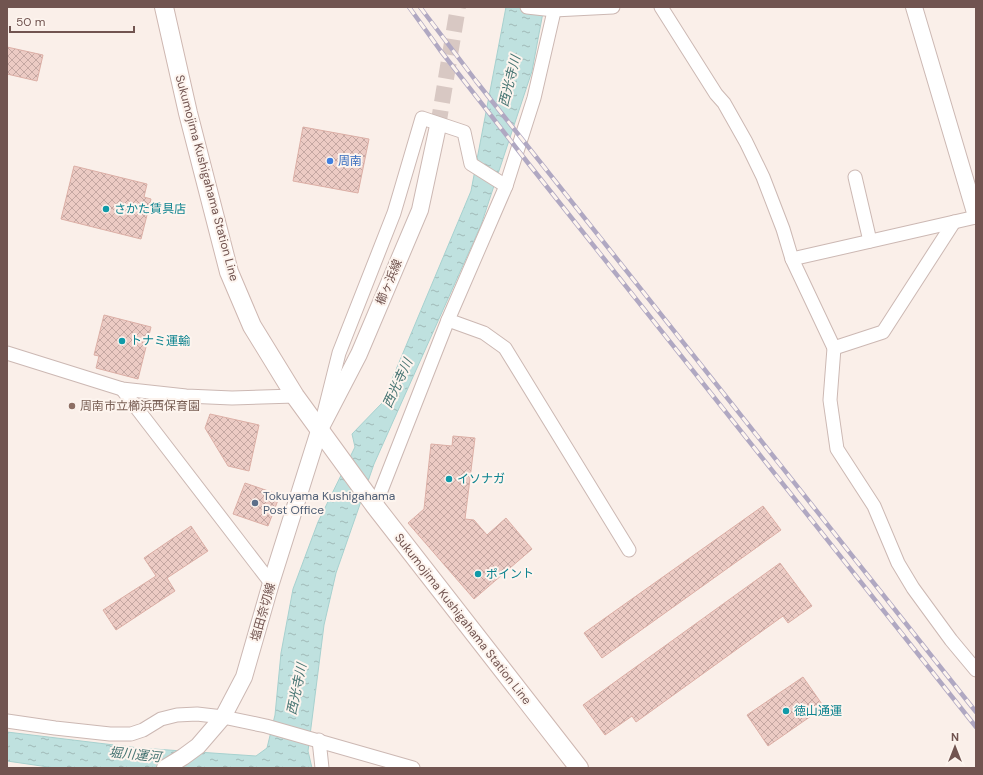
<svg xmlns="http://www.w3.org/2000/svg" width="983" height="775" font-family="'DM Sans','Noto Sans JP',sans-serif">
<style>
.water{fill:url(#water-ripples);stroke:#a7d1cf}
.building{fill:url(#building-cross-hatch);stroke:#dcafa6}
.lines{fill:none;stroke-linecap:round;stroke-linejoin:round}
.tertiary-tunnel{stroke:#d8c8c3;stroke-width:16;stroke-dasharray:16 8;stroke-linecap:butt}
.minor-casing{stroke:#ccb8b3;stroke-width:15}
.tertiary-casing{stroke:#ccb8b3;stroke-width:18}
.secondary-casing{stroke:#ceb7b1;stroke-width:20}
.minor{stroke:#fff;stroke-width:13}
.tertiary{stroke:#fff;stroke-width:16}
.secondary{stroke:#fff;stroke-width:18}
.rail-casing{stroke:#b0a8c2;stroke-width:4.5}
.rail{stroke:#fdf4ee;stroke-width:3;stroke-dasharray:9;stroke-linecap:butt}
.shop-dot{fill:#3f7fe0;stroke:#fdf4ee;stroke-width:1.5}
.culture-dot{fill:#0f9aa8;stroke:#fdf4ee;stroke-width:1.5}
.education-dot{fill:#8d6e63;stroke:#fdf4ee;stroke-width:1.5}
.service-dot{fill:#5c6f8a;stroke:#fdf4ee;stroke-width:1.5}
.labels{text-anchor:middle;stroke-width:4;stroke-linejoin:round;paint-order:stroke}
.shop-label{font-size:12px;fill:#366cbe;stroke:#fdf4ee;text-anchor:start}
.street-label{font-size:12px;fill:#715450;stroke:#fdf4ee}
.culture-label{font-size:12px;fill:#0d838f;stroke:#fdf4ee;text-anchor:start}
.education-label{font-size:12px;fill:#785e54;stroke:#fdf4ee;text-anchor:start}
.service-label{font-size:12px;fill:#4e5e75;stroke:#fdf4ee;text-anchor:start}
.water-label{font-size:13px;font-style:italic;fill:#467472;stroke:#fdf4ee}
</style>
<defs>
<pattern id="water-ripples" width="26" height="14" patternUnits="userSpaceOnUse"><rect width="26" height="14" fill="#bfe1df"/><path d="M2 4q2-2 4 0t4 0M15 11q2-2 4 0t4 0" fill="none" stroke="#a0b9b7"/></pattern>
<pattern id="building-cross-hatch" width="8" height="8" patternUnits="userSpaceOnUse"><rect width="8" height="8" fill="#eccbc4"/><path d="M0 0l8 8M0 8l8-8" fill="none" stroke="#c4a7a2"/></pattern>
</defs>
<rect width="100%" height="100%" fill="#faefe9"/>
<!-- water -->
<polygon class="water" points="506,7 544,7 532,71 481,225 374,464 336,573 324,625 308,751 312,768 55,768 7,761 7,732 139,748 256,756 267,748 275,715 281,653 293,589 318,522 355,447 352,434 382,403 471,191"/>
<!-- building -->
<g class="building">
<polygon points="7,47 43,55 37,81 7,74"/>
<polygon points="303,127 369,139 358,193 293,181"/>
<polygon points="74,166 147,184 144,197 151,199 141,239 61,219"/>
<polygon points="104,315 151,327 138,379 96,368 99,356 94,355"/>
<polygon points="210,414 259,425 249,471 228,466 205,428"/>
<polygon points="453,436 475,438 465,519 474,520 487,535 506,518 532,549 474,599 408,523 424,509 431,444 452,446"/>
<polygon points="245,483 280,495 268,526 233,514"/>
<polygon points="763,506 781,530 602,658 584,633"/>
<polygon points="191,526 208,551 167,578 175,591 116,630 103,610 156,576 144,558"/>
<polygon points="780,563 812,606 788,623 783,616 636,722 632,716 605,735 583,705"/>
<polygon points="803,677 824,707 768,746 747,715"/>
</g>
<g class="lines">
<!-- tertiary-tunnel -->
<polyline class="tertiary-tunnel" points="438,126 458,7"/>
<defs>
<g id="minor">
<polyline points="527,7 554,10 613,7"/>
<polyline points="661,7 716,94 724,103 746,142 763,177 783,229 792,259 834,348 830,400 837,449 874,506 898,563 913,588 951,640 976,670"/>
<polyline points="855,177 870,241"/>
<polyline points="792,259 976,217"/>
<polyline points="448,320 484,333 505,348 629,550"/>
<polyline points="834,348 883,332 954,222"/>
<polyline points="7,353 122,389 186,396 232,398 295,396"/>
<polyline points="122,389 271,583"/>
<polyline points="324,413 339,353 394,213 422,118 464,132 471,164 506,186"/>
<polyline points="375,506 448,320 506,186 534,98 555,7"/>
<polyline points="7,721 55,728 110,734 131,734 143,730 161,719 177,715 197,714 223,717 266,726 413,768"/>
<polyline points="319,740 322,768"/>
</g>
<g id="tertiary">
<polyline points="914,7 976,216"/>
<polyline points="165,768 183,757 198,746 223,717 244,677 271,583 319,431 359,354 420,210 438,126"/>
</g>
<polyline id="secondary" points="164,7 188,113 229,272 252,326 295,396 375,506 579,768"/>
</defs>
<!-- minor casing -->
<use href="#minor" class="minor-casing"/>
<!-- tertiary casing -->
<use href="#tertiary" class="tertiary-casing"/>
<!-- secondary casing -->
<use href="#secondary" class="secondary-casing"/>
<!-- minor -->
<use href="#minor" class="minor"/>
<!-- tertiary -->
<use href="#tertiary" class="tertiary"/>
<!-- secondary -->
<use href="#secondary" class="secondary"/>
<defs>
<g id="rail">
<polyline points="409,7 440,50 528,163 976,727"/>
<polyline points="420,7 476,81 976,712"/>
</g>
</defs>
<!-- rail casing -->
<use href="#rail" class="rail-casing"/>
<!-- rail -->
<use href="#rail" class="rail"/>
</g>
<!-- markers -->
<circle class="shop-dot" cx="330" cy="161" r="4"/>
<g class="culture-dot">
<circle cx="106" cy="209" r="4"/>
<circle cx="122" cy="341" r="4"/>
<circle cx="449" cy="479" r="4"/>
<circle cx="478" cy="574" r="4"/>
<circle cx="786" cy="711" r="4"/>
</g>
<circle class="education-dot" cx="72" cy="406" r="4"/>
<circle class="service-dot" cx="255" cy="503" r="4"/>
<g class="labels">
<!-- shop labels -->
<g class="shop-label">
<text x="338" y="165">周南</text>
</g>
<!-- street labels -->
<g class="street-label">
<text transform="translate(207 178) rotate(75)" y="4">Sukumojima Kushigahama Station Line</text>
<text transform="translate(389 282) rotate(-67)" y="4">櫛ヶ浜線</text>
<text transform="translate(263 612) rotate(-74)" y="4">塩田奈切線</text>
<text transform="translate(463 619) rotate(52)" y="4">Sukumojima Kushigahama Station Line</text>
</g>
<!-- culture labels -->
<g class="culture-label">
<text x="114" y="213">さかた賃具店</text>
<text x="130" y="345">トナミ運輸</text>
<text x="457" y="483">イソナガ</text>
<text x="486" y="578">ポイント</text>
<text x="794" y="715">徳山通運</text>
</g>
<!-- education labels -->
<g class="education-label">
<text x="80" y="410">周南市立櫛浜西保育園</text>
</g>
<!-- service labels -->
<g class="service-label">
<text x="263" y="500">Tokuyama Kushigahama<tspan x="263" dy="14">Post Office</tspan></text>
</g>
<!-- water labels -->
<g class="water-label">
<text transform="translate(509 81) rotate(-76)" y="5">西光寺川</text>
<text transform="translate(397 383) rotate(-65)" y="5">西光寺川</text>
<text transform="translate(296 689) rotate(-78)" y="5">西光寺川</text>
<text transform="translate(135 754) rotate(6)" y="5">堀川運河</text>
</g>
</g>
<!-- border -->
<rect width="983" height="775" fill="none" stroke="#715450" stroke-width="16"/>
<!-- north arrow -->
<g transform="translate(955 747)" stroke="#fdf4ee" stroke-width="3" paint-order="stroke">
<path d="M0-3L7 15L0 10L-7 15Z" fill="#715450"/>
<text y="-6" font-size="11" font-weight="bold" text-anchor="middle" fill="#715450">N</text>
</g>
<!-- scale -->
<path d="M10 26v6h124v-6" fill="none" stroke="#715450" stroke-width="2"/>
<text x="16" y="26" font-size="12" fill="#715450" stroke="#fdf4ee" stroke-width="3" paint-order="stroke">50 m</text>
</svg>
